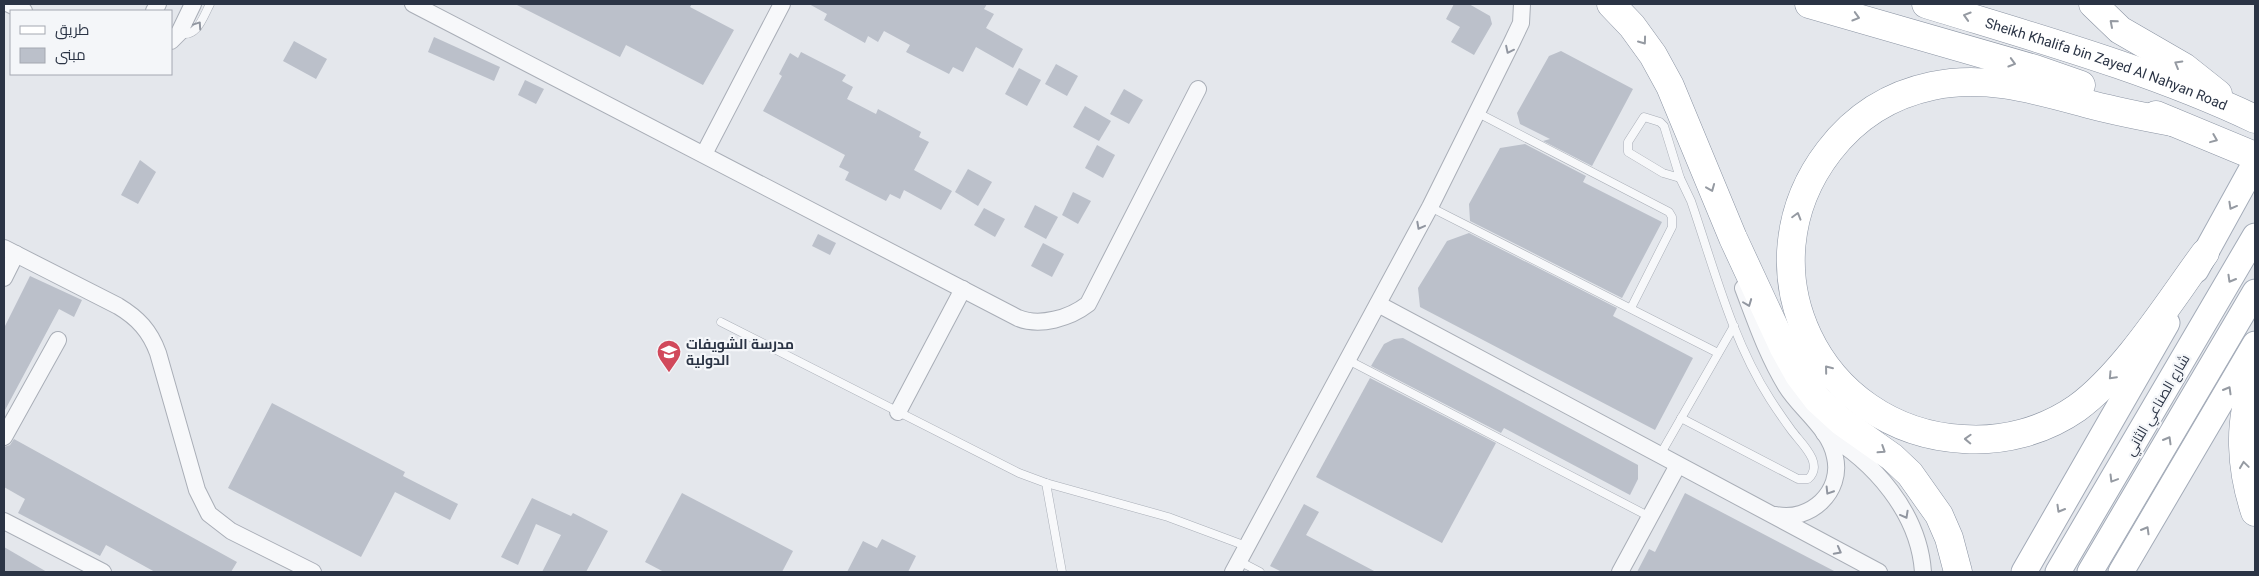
<svg xmlns="http://www.w3.org/2000/svg" width="2259" height="576" font-family="Roboto,Cairo,sans-serif">
<style>
.building{fill:#bbc0ca}
.lines{fill:none;stroke-linecap:round;stroke-linejoin:round}
.lane-casing{stroke:#a9aeb7;stroke-width:9}
.street-casing{stroke:#a9aeb7;stroke-width:18}
.primary-casing{stroke:#a3abb8;stroke-width:27}
.highway-casing{stroke:#8b94a3;stroke-width:29}
.lane{stroke:#f7f8fa;stroke-width:8}
.street{stroke:#f7f8fa;stroke-width:16}
.primary{stroke:#fff;stroke-width:25}
.highway{stroke:#fff;stroke-width:28}
.oneway{stroke:#959aa2}
.oneway2{stroke:#9196a0}
.labels{text-anchor:middle;stroke-width:4.5;stroke-linejoin:round;paint-order:stroke}
.street-label{font-size:14px;fill:#2b3445;stroke:#f4f6f9}
.poi-label{font-size:14px;font-weight:bold;fill:#2b3445;stroke:#f4f6f9;text-anchor:start}
</style>
<rect width="100%" height="100%" fill="#e4e7ec"/>
<!-- building -->
<g class="building">
<polygon points="515,4 692,4 690,7 734,30 703,85 626,45 620,57"/>
<polygon points="809,4 987,4 984,9 994,14 986,28 1023,49 1013,68 976,47 963,72 953,67 949,74 906,52 910,45 884,31 878,42 868,36 865,43 824,20 827,14"/>
<polygon points="1454,4 1469,4 1490,16 1492,24 1474,55 1451,42 1460,27 1446,19"/>
<polygon points="434,37 500,67 494,81 428,52"/>
<polygon points="294,41 327,59 316,79 283,61"/>
<polygon points="1561,51 1633,89 1592,166 1543,141 1550,139 1520,124 1517,113 1549,56"/>
<polygon points="801,52 846,75 842,81 853,87 847,99 876,114 878,109 921,132 919,137 929,142 914,170 952,191 941,210 904,190 900,199 890,194 886,201 845,180 849,172 839,167 845,155 763,111 782,76 779,74 790,53 798,58"/>
<polygon points="1056,64 1078,76 1067,96 1045,84"/>
<polygon points="1019,68 1041,80 1027,106 1005,94"/>
<polygon points="525,80 544,89 536,104 518,95"/>
<polygon points="1124,89 1143,100 1129,124 1110,114"/>
<polygon points="1085,106 1111,121 1099,141 1073,127"/>
<polygon points="1525,144 1586,176 1583,182 1662,222 1622,298 1470,221 1469,204 1500,148"/>
<polygon points="1097,145 1115,155 1103,178 1085,168"/>
<polygon points="140,160 156,172 138,204 121,195"/>
<polygon points="968,169 992,182 978,206 955,192"/>
<polygon points="1073,192 1091,201 1078,224 1062,215"/>
<polygon points="1035,205 1058,217 1046,239 1024,227"/>
<polygon points="984,208 1005,219 995,237 974,225"/>
<polygon points="1469,233 1617,308 1613,316 1693,358 1655,430 1420,307 1418,288 1447,241"/>
<polygon points="818,234 836,243 830,255 812,246"/>
<polygon points="1043,243 1064,254 1052,277 1031,266"/>
<polygon points="30,276 82,300 74,317 59,309 4,412 4,328"/>
<polygon points="1403,338 1638,465 1638,479 1630,495 1504,428 1501,433 1371,366 1384,344 1394,339"/>
<polygon points="1370,378 1496,443 1442,543 1316,477"/>
<polygon points="272,403 405,472 403,476 458,504 450,520 395,492 361,557 228,488"/>
<polygon points="14,439 237,562 231,572 155,572 106,545 100,556 18,513 25,499 4,487 4,447 10,445"/>
<polygon points="682,493 793,551 782,572 664,572 645,562"/>
<polygon points="1685,493 1836,572 1637,572 1649,549 1655,552"/>
<polygon points="532,498 571,516 573,513 608,531 586,572 542,572 561,535 536,524 518,565 501,557"/>
<polygon points="1304,504 1319,512 1306,535 1376,572 1282,572 1270,566"/>
<polygon points="882,539 916,556 908,572 847,572 863,541 877,548"/>
<polygon points="4,547 47,572 4,572"/>
</g>
<g class="lines">
<defs>
<g id="lane">
<path d="M179 33C197 39 203 17 210 4"/>
<polyline points="1478,113 1669,212 1672,217 1672,227 1631,308"/>
<polygon points="1644,117 1660,122 1664,126 1680,178 1663,173 1628,152 1628,142"/>
<path d="M1680 178 1691 201C1714 268 1732 340 1770 399 1777 410 1784 420 1792 431 1801 443 1825 464 1808 479H1798L1681 418"/>
<polyline points="1430,207 1718,353"/>
<polyline points="721,322 1019,473 1046,483 1168,517 1246,546"/>
<polyline points="1348,360 1650,517"/>
<polyline points="1660,455 1734,326"/>
<polyline points="1046,483 1062,572"/>
<polyline points="1239,561 1260,572"/>
</g>
<g id="street">
<polyline points="9,4 24,11"/>
<path d="M413 4 1018 318C1040 327 1070 318 1088 304L1198 89"/>
<polyline points="154,11 158,4"/>
<polyline points="171,41 179,33 193,4"/>
<polyline points="704,154 782,4"/>
<path d="M4 248 118 306C138 318 150 331 158 353L197 490 209 514 231 531 313 572"/>
<polyline points="4,278 16,254"/>
<path d="M1743 288C1756 322 1767 355 1786 386 1800 409 1830 429 1835 457 1843 492 1810 522 1776 515"/>
<polyline points="1378,304 1879,572"/>
<polyline points="898,412 963,289"/>
<path d="M1824 433C1874 461 1919 513 1923 572"/>
<polyline points="4,437 58,340"/>
<polyline points="4,521 103,572"/>
<polyline points="1233,572 1430,207 1512,42 1521,23 1522,4"/>
<polyline points="1620,572 1678,465"/>
</g>
<g id="primary">
<polyline points="2196,270 2255,163"/>
<polyline points="2024,572 2167,323"/>
<polyline points="2058,572 2255,236"/>
<polyline points="2090,572 2255,292"/>
<polyline points="2121,572 2255,344"/>
</g>
<g id="highway">
<polyline points="1611,4 1632,26 1653,55 1670,86 1733,238 1784,348 1799,375 1818,400 1841,421 1892,457 1910,474 1939,515 1949,538 1958,572"/>
<polyline points="1809,4 2035,69 2081,85"/>
<path id="s1" d="M1926 4C2036 38 2152 70 2255 119"/>
<polyline points="2093,4 2120,30 2184,67 2218,94"/>
<polyline points="2156,115 2255,156"/>
<path d="M2172 122C2145 117 2119 112 2092 105 2039 91 1987 74 1932 86 1889 95 1855 117 1829 151 1739 268 1818 431 1963 439 2003 442 2044 431 2077 408 2125 373 2169 302 2205 253"/>
<path d="M2255 379C2237 421 2241 470 2255 512"/>
</g>
</defs>
<!-- lane casing -->
<use href="#lane" class="lane-casing"/>
<!-- street casing -->
<use href="#street" class="street-casing"/>
<!-- primary casing -->
<use href="#primary" class="primary-casing"/>
<!-- highway casing -->
<use href="#highway" class="highway-casing"/>
<!-- lane -->
<use href="#lane" class="lane"/>
<!-- street -->
<use href="#street" class="street"/>
<!-- primary -->
<use href="#primary" class="primary"/>
<!-- highway -->
<use href="#highway" class="highway"/>
</g>
<!-- one-way arrows -->
<defs><path id="oneway-chevron" d="M-2-3.5L2.5 0L-2 3.5" fill="none" stroke-width="1.6" stroke-linecap="round" stroke-linejoin="round" transform="scale(1.25)"/></defs>
<g class="oneway">
<use href="#oneway-chevron" transform="translate(1967 16) rotate(-163)"/>
<use href="#oneway-chevron" transform="translate(1856 17) rotate(16)"/>
<use href="#oneway-chevron" transform="translate(2113 23) rotate(-139)"/>
<use href="#oneway-chevron" transform="translate(1643 41) rotate(54)"/>
<use href="#oneway-chevron" transform="translate(2012 63) rotate(16)"/>
<use href="#oneway-chevron" transform="translate(2178 64) rotate(-150)"/>
<use href="#oneway-chevron" transform="translate(2214 139) rotate(22)"/>
<use href="#oneway-chevron" transform="translate(1711 188) rotate(68)"/>
<use href="#oneway-chevron" transform="translate(2232 206) rotate(119)"/>
<use href="#oneway-chevron" transform="translate(1797 216) rotate(-74)"/>
<use href="#oneway-chevron" transform="translate(2231 279) rotate(120)"/>
<use href="#oneway-chevron" transform="translate(1828 369) rotate(-129)"/>
<use href="#oneway-chevron" transform="translate(2112 376) rotate(133)"/>
<use href="#oneway-chevron" transform="translate(2228 390) rotate(-60)"/>
<use href="#oneway-chevron" transform="translate(1968 439) rotate(-178)"/>
<use href="#oneway-chevron" transform="translate(2168 440) rotate(-60)"/>
<use href="#oneway-chevron" transform="translate(1882 450) rotate(33)"/>
<use href="#oneway-chevron" transform="translate(2244 465) rotate(-98)"/>
<use href="#oneway-chevron" transform="translate(2113 479) rotate(121)"/>
<use href="#oneway-chevron" transform="translate(2060 509) rotate(120)"/>
<use href="#oneway-chevron" transform="translate(2146 530) rotate(-60)"/>
</g>
<g class="oneway2">
<use href="#oneway-chevron" transform="translate(198 25) rotate(-56)"/>
<use href="#oneway-chevron" transform="translate(1509 50) rotate(116)"/>
<use href="#oneway-chevron" transform="translate(1420 226) rotate(118)"/>
<use href="#oneway-chevron" transform="translate(1748 303) rotate(69)"/>
<use href="#oneway-chevron" transform="translate(1829 491) rotate(122)"/>
<use href="#oneway-chevron" transform="translate(1905 515) rotate(61)"/>
<use href="#oneway-chevron" transform="translate(1838 551) rotate(28)"/>
</g>
<!-- icons -->
<defs>
<symbol id="school-pin" viewBox="-11 -11 22 30"><path d="M0 17L-7.5 6A9.5 9.5 0 1 1 7.5 6Z" fill="#d1495b" stroke="#f4f6f9"/><path d="M0-5L7-2L0 1L-7-2ZM-4 1L0 2.5L4 1V4Q0 6-4 4Z" fill="#fff"/></symbol>
</defs>
<g fill-rule="evenodd">
<use href="#school-pin" x="655" y="338" width="28" height="38"/>
</g>
<g class="labels">
<!-- street labels -->
<g class="street-label">
<text dy="5" stroke="none"><textPath href="#s1" startOffset="190">Sheikh Khalifa bin Zayed Al Nahyan Road</textPath></text>
<text transform="translate(2157 405) rotate(-60)" y="5">شارع الصناعي الثاني</text>
</g>
<!-- poi labels -->
<g class="poi-label">
<text x="686" y="349">مدرسة الشويفات<tspan x="686" dy="16">الدولية</tspan></text>
</g>
</g>
<!-- border -->
<rect width="2259" height="576" fill="none" stroke="#2b3445" stroke-width="10"/>
<!-- legend -->
<rect x="10" y="10" width="162" height="65" fill="#f4f6f9" stroke="#a4a8b1"/>
<rect x="20" y="26" width="25" height="8" fill="#ffffff" stroke="#a4a8b1"/>
<text x="55" y="35" font-size="15" fill="#2b3445">طريق</text>
<rect x="20" y="48" width="25" height="15" fill="#bbc0ca" stroke="#a4a8b1"/>
<text x="55" y="60" font-size="15" fill="#2b3445">مبنى</text>
</svg>
